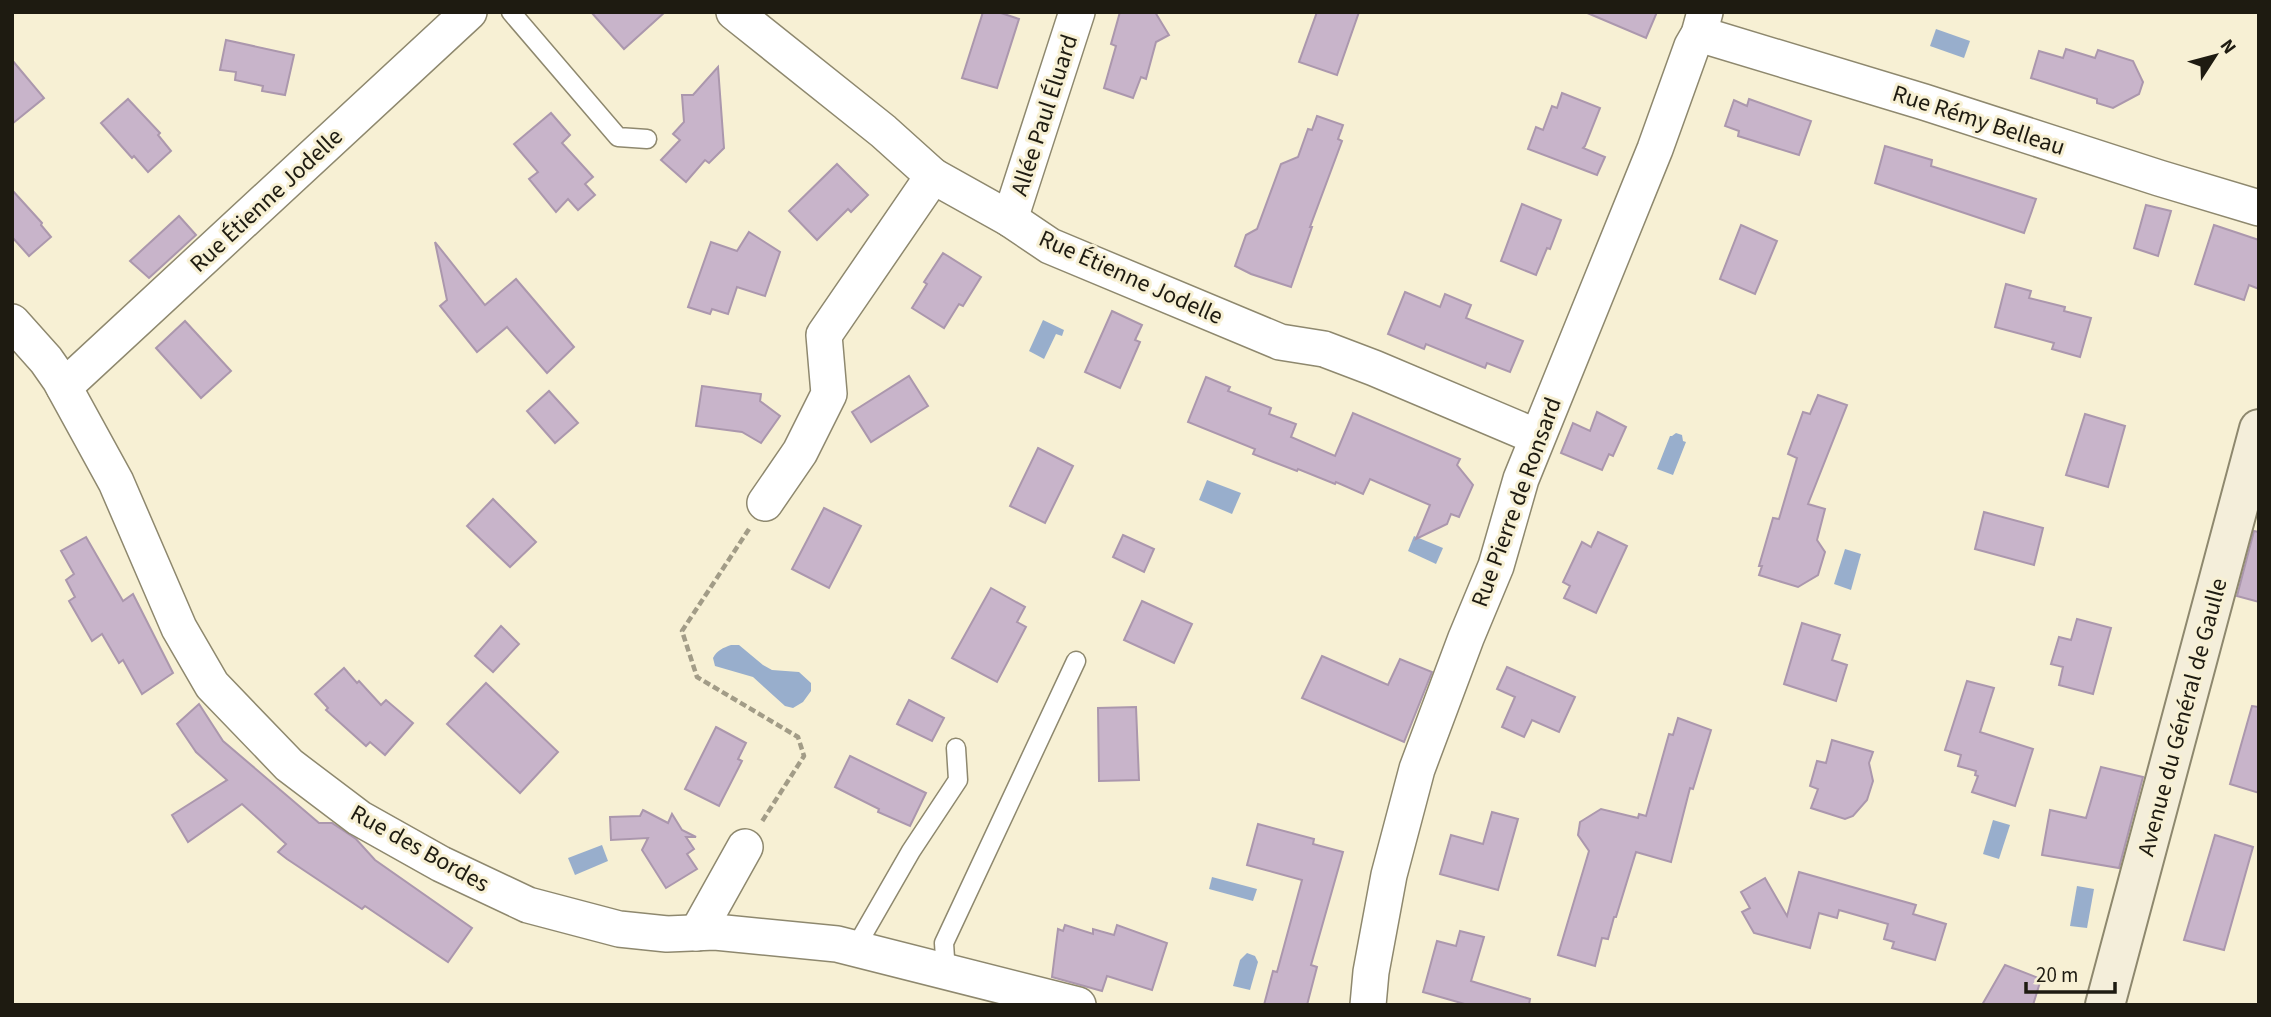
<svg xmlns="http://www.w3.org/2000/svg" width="2271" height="1017" font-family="'Source Sans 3',sans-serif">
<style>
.water{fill:#98aecc}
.building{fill:#c8b4ca;stroke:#ab97ad;stroke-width:2}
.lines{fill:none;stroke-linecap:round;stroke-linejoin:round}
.lane-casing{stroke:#8e886e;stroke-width:21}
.street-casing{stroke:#8e886e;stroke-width:38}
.secondary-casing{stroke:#8e886e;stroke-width:42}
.path{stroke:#a29c87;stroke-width:4.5;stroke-dasharray:7 3.5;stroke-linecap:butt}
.lane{stroke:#fff;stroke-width:18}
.street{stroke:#fff;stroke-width:35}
.secondary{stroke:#f4eeda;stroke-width:38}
.labels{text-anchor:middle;stroke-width:6;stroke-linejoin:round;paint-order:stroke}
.street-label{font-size:24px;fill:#1e1b11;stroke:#f7f0d4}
</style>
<rect width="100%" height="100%" fill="#f7f0d4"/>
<!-- water -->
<g class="water">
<polygon points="1936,29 1970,41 1964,58 1930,46"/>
<polygon points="1043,320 1064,330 1062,336 1056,334 1044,359 1029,351"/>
<polygon points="1676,433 1682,435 1683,441 1686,442 1673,475 1657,469 1670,436 1672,436"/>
<polygon points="1207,480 1241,493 1232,514 1199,500"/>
<polygon points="1414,536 1443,548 1436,564 1408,551"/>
<polygon points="1845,549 1861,554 1851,590 1834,584"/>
<path d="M731 645H739L763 665 772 670 799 672 811 683V691L803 702 793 708 785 706 753 677 715 666 713 658C717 650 723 648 731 645Z"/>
<polygon points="1993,820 2010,825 1999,859 1983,854"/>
<polygon points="602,845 608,861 575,875 568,858"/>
<polygon points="1212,877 1257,889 1253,901 1209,889"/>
<polygon points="2077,886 2094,889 2087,928 2070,926"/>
<polygon points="1247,953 1255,956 1258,962 1250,990 1233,986 1240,960"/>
</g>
<!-- building -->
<g class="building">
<polygon points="591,12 665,12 624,49"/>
<polygon points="983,12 998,12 1019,19 997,88 962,78"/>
<polygon points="1120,12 1155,12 1169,35 1156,42 1146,79 1141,77 1133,98 1104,88 1116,46 1111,44"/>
<polygon points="1317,12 1359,12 1337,75 1299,62"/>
<polygon points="1585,12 1657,12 1646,38"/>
<polygon points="226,40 294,55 285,95 262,91 263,86 235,80 236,72 220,70"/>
<polygon points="2066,49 2095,58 2098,50 2133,61 2143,82 2139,94 2113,108 2097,103 2097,99 2031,78 2039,51 2063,58"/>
<polygon points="12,60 44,98 12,124"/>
<polygon points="718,67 724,148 709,163 705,160 686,182 661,160 680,140 673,134 684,122 682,95 693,95"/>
<polygon points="1562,93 1600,108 1585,146 1583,148 1605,157 1597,175 1528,149 1536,127 1543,130 1552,106 1557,108"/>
<polygon points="128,99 160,133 158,135 171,151 148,172 134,156 132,158 101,123"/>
<polygon points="1749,99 1811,121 1799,155 1738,136 1739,131 1725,126 1734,100 1747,106"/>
<polygon points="551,113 570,135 562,143 593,177 585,184 595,195 578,210 568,199 556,212 529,179 538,172 514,144"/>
<polygon points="1317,116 1343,125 1338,139 1342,141 1310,227 1312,227 1291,287 1251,274 1235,266 1246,235 1257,229 1281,164 1298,157 1308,129 1312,130"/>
<polygon points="1885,146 1932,160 1931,166 2036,199 2024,233 1875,183"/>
<polygon points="837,164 868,195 851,212 848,209 817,240 789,211"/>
<polygon points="12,190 42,223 41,225 51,237 29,256 12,237"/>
<polygon points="1522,204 1561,220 1550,249 1547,248 1536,275 1501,261"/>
<polygon points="2146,205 2171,211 2158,256 2134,248"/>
<polygon points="179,216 196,235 149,278 130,261"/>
<polygon points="1741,225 1777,241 1755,294 1720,279"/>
<polygon points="2214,225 2259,240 2259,289 2249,285 2244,300 2195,284"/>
<polygon points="749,232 780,252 765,296 737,287 728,314 712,309 710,314 688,307 711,242 737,251"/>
<polygon points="435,242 485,305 516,279 574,347 547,373 507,327 477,352 440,306 447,300"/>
<polygon points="943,253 981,277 963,306 959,304 944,328 912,308 927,284 924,282"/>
<polygon points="2006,284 2031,291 2029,298 2065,307 2064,311 2091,318 2080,357 2052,349 2054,343 1995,327"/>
<polygon points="1405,292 1440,307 1445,294 1471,305 1466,318 1523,341 1510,372 1487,363 1485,368 1426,344 1424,349 1388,334"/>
<polygon points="1112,311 1142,325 1135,340 1140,342 1120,388 1085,372"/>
<polygon points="185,321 231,371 201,398 156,348"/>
<polygon points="909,376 928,406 871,442 852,412"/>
<polygon points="1206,377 1230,387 1228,391 1271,408 1269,414 1296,424 1291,437 1335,456 1353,413 1460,459 1457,465 1473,485 1459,517 1451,514 1447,524 1416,539 1430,505 1370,479 1363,494 1336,482 1335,484 1298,469 1297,471 1253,454 1255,449 1188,422"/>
<polygon points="702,386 761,394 760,401 780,416 761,443 742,432 696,426"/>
<polygon points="549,391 578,423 555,443 527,411"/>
<polygon points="1818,395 1847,405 1808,504 1825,509 1817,540 1825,552 1818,575 1798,587 1759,575 1762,566 1759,566 1773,518 1779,519 1797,458 1788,454 1803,412 1810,414"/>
<polygon points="1597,412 1626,427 1613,456 1609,454 1602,470 1561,453 1573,423 1590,431"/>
<polygon points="2085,414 2125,426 2108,487 2066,475"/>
<polygon points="1038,448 1073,466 1045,523 1010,506"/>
<polygon points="493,499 536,542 510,567 467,526"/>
<polygon points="824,508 861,526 829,588 792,569"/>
<polygon points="1984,512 2043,528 2034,565 1975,549"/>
<polygon points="2254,531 2259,532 2259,602 2237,596"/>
<polygon points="1598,532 1627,546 1596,613 1564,598 1570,586 1563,582 1582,542 1591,547"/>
<polygon points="1123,535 1154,549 1144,572 1113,557"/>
<polygon points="86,537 123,601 133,594 173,673 142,694 123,660 119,663 102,634 92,641 69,601 75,597 66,580 74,574 61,551"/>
<polygon points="991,588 1025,607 1017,622 1026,627 997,682 952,658"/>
<polygon points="1142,601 1192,624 1174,663 1124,640"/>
<polygon points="2077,619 2111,628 2093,694 2059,685 2063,667 2051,664 2059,637 2071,640"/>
<polygon points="1802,623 1840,635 1832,660 1847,665 1836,701 1784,684"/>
<polygon points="501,626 519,644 493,672 475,656"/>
<polygon points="1322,656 1388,685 1400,659 1432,672 1404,742 1302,698"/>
<polygon points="1507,667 1575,697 1559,732 1532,720 1524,737 1502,727 1515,697 1497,689"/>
<polygon points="344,668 357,683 359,681 381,705 386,700 413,723 385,755 370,742 366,746 326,710 328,708 315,694"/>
<polygon points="1967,681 1994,688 1980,732 2033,749 2015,806 1972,792 1978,776 1975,775 1976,771 1958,766 1961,755 1945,750"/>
<polygon points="486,683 558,752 520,793 447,724"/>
<polygon points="909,700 944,718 932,741 897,724"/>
<polygon points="199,704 223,741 319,823 332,823 356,839 375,860 472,928 448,962 365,906 362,909 287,859 278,852 286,844 242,804 188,842 172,815 227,780 196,752 177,724"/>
<polygon points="2252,706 2259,707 2259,793 2230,784"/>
<polygon points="1136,707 1139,780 1099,781 1098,708"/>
<polygon points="1678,718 1711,730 1693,789 1690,788 1671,862 1636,852 1616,917 1614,917 1608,939 1602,938 1595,966 1558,955 1589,851 1578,835 1580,822 1601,809 1638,818 1639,814 1646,816 1669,734 1673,735"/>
<polygon points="716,727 746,743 738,759 742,761 719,806 685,789"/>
<polygon points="1832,740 1873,752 1869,763 1873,781 1867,800 1853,816 1845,819 1811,808 1818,789 1810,786 1817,761 1826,763"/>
<polygon points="850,756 926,793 910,826 878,812 879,809 835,787"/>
<polygon points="2101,767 2143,777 2119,868 2042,855 2050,810 2086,818"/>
<polygon points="643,810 668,823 672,814 682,830 696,837 686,837 694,849 687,854 697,869 666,888 642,850 648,838 611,840 610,817 640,816"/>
<polygon points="1492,812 1518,819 1498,890 1440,874 1451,835 1483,844"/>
<polygon points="1258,824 1314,839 1313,844 1343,852 1311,965 1317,967 1307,1005 1264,1005 1273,971 1277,972 1302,880 1247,865"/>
<polygon points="2215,835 2253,847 2224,950 2184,940"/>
<polygon points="1799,872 1916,905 1913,914 1946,924 1935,960 1892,948 1894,942 1884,939 1888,924 1839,910 1837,918 1819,913 1810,948 1754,933 1742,912 1750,908 1741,892 1765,878 1787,916"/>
<polygon points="1065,925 1093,934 1093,929 1114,935 1117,925 1167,943 1152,990 1107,976 1102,991 1052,977 1058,929 1063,931"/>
<polygon points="1460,931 1484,937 1471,981 1530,999 1529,1005 1468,1005 1423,992 1437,941 1456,946"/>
<polygon points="2005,965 2041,979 2033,1005 1982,1005"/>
</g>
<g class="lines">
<defs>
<g id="lane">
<polyline points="511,12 618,137 647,139"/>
<polyline points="859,950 861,938 911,851 958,780 956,748"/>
<polyline points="946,973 944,943 1076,661"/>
</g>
<g id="street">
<polyline points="734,12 883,131 933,176 1010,219 1050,246 1280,342 1324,349 1374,368 1537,437"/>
<polyline points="1699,34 1924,102 2159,178 2259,208"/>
<polyline points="1010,219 1077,12"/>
<polyline points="12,322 46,360 60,380 116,482 179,628 212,685 289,765 359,818 441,864 528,905 619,929 667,934 715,932 837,944 1078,1005"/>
<polyline points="64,387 469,12"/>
<polyline points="765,503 800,452 829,394 824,335 933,176"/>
<polyline points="697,933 745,847"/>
<polyline points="1368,1005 1371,972 1389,875 1417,769 1466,638 1496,566 1521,479 1655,149 1692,46 1699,34 1705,12"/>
</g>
<polyline id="secondary" points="2105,1005 2259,429"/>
</defs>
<!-- lane casing -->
<use href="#lane" class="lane-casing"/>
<!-- street casing -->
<use href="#street" class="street-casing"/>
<!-- secondary casing -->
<use href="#secondary" class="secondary-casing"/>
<!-- path -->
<polyline class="path" points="749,529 682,631 697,677 798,737 804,756 761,823"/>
<!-- lane -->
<use href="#lane" class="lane"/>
<!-- street -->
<use href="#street" class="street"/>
<!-- secondary -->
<use href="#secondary" class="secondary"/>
</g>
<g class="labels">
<!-- street labels -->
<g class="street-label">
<text transform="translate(1044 115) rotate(-72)" y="8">Allée Paul Éluard</text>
<text transform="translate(1979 120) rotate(18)" y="8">Rue Rémy Belleau</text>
<text transform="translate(266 200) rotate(-43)" y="8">Rue Étienne Jodelle</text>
<text transform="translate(1131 277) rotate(24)" y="8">Rue Étienne Jodelle</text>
<text transform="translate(1516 502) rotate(-70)" y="8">Rue Pierre de Ronsard</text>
<text transform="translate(2182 717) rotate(-75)" y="8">Avenue du Général de Gaulle</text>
<text transform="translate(420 848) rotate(29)" y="8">Rue des Bordes</text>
</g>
</g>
<!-- border -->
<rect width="2271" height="1017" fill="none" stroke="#1e1b11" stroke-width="28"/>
<!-- north arrow -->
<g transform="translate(2215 56) rotate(54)" stroke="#f7f0d4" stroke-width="5" paint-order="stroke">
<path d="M0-5L12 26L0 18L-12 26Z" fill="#1e1b11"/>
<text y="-10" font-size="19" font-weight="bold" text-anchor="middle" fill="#1e1b11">N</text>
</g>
<!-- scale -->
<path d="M2026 982v10h89v-10" fill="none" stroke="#1e1b11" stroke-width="3.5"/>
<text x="2036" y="982" font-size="21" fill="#1e1b11" stroke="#f7f0d4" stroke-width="5" paint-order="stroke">20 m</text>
</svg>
